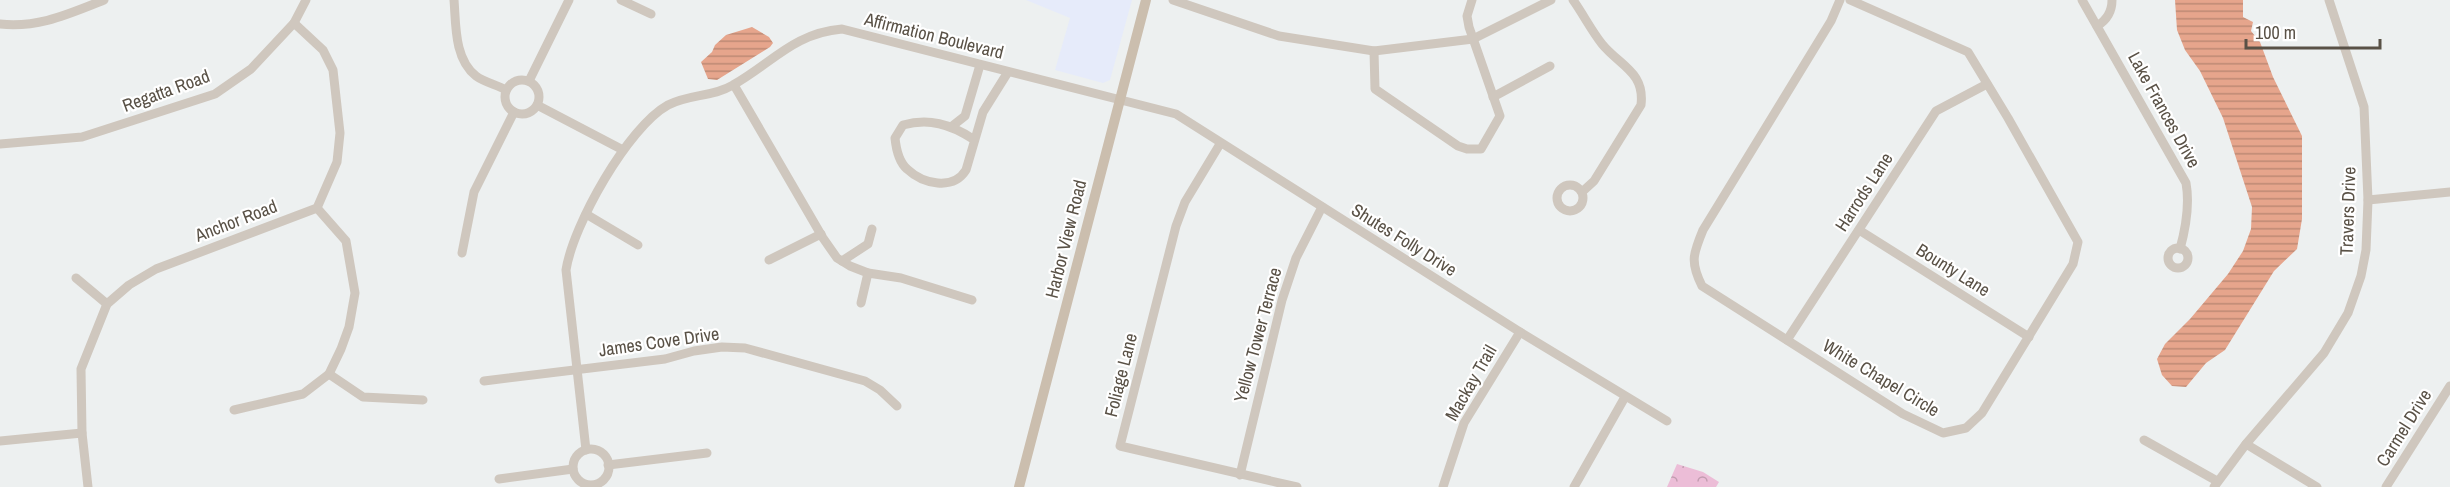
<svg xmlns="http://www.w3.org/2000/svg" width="2450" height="487" font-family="'Archivo Narrow',sans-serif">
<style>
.commercial{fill:#e6ebfa}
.park{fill:url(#park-crowns)}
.water{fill:url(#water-rules)}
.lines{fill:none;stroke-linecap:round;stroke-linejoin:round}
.minor{stroke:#cfc7be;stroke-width:9}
.major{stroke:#cbbeae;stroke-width:10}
.labels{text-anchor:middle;stroke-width:4.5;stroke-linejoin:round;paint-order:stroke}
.street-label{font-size:18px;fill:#595146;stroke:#fff}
</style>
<defs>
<pattern id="park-crowns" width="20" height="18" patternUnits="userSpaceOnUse" patternTransform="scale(1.5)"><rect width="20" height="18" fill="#ecbdd7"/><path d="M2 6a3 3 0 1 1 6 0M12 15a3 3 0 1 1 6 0" fill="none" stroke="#c29cb0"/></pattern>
<pattern id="water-rules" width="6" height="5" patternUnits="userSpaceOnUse" patternTransform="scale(1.5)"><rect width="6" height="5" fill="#e6a58c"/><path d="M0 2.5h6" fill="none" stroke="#bd8974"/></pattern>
</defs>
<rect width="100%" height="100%" fill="#edf0f0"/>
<!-- commercial -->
<polygon class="commercial" points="1026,0 1132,0 1110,80 1103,83 1055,70 1070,18"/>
<!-- park -->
<polygon class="park" points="1677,464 1703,472 1719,482 1716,487 1667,487"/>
<!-- water -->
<g class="water">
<polygon points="2175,0 2243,0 2243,17 2253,22 2251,31 2260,42 2273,77 2302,136 2302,219 2297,249 2274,271 2225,350 2206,363 2186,387 2172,386 2162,375 2157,359 2165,344 2190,319 2228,274 2243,251 2251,229 2252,207 2223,118 2200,71 2185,50 2177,30"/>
<polygon points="752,27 769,37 773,43 770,47 717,80 708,79 701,62 712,52 715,45 726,35"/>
</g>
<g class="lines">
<!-- minor -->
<g class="minor">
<path d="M454 0C456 24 454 59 476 76 484 82 497 85 506 90"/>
<polyline points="621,0 651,14"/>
<polyline points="1173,0 1279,36 1374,51 1473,39 1551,0"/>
<path d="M1573 0C1583 14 1591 30 1602 44 1620 66 1645 72 1641 105L1594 181 1582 192"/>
<path d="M1840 0 1831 21 1703 230C1693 254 1690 262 1702 286L1903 414 1943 433 1966 428 1982 413 2073 264 2078 242 2008 118 1968 52 1850 0"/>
<path d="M2082 0 2186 183C2190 205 2186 227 2180 249"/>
<path d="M0 24C39 28 68 14 104 0"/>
<path d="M2097 26C2107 20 2112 12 2112 0"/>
<polyline points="1374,51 1375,89 1458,146 1467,149 1481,149 1500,116 1469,27 1467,16 1472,0"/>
<circle cx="522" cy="97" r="17"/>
<polyline points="529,81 569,0"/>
<polyline points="734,85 823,238 837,258 850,266 868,273 901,278 972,300"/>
<polyline points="1493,97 1550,66"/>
<polyline points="537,105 623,150"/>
<polyline points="951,127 965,116 980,65"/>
<path d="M973 139C950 124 929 118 903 125L895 138C896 148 899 162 907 169 923 184 953 191 966 170L983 112 1008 72"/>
<polyline points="0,144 82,137 215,94 251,69 294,23 306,0"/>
<polyline points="1220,144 1185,202 1176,226 1120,446 1297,487"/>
<circle cx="1570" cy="198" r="13"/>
<polyline points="2368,200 2450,192"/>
<polyline points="586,214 638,245"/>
<polyline points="1859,230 2029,337"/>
<circle cx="2178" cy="258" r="10"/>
<polyline points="462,253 474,192 514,112"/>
<polyline points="769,260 821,234"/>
<polyline points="842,261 868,244 872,229"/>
<polyline points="76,278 107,304"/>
<polyline points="861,303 868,273"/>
<polyline points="1787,340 1936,111 1987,84"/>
<polyline points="329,374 363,397 423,400"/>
<polyline points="484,381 665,359 694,351 722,347 745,348 865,381 880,390 897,406"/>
<polyline points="234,410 303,394 329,374 341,349 349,327 355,293 346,241 317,208"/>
<polyline points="2144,440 2217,481"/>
<polyline points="0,441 82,433"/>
<polyline points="2246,444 2317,487"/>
<circle cx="591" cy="467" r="18"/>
<path d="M586 450 566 270C573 225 628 127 668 105 689 94 713 97 733 85 772 63 794 33 842 29L1176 114 1520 332 1667 421"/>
<polyline points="608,465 707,453"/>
<polyline points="1240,475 1282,300 1296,258 1322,207"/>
<polyline points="499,479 573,469"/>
<polyline points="88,487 82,433 81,369 107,304 129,285 156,269 317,208 337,162 340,133 333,70 323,50 294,23"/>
<polyline points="1443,487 1464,423 1520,332"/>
<polyline points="1574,487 1625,397"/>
<polyline points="2214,487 2246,444 2324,353 2348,313 2361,276 2366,250 2368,200 2364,107 2329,0"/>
<polyline points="2386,487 2450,386"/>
</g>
<!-- major -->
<polyline class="major" points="1019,487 1146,0"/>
</g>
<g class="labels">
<!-- street labels -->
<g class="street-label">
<text transform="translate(934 36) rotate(14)" y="6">Affirmation Boulevard</text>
<text transform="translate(166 91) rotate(-20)" y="6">Regatta Road</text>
<text transform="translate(2164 110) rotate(61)" y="6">Lake Frances Drive</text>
<text transform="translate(1864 192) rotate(-57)" y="6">Harrods Lane</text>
<text transform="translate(2348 211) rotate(-88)" y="6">Travers Drive</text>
<text transform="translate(236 221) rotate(-21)" y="6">Anchor Road</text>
<text transform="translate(1066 239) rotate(-76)" y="6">Harbor View Road</text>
<text transform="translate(1404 240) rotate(32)" y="6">Shutes Folly Drive</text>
<text transform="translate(1953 270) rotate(32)" y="6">Bounty Lane</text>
<text transform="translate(1258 335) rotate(-75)" y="6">Yellow Tower Terrace</text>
<text transform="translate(659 342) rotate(-8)" y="6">James Cove Drive</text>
<text transform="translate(1121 375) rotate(-76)" y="6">Foliage Lane</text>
<text transform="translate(1881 378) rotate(31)" y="6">White Chapel Circle</text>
<text transform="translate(1471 383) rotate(-60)" y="6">Mackay Trail</text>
<text transform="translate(2404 428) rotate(-58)" y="6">Carmel Drive</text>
</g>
</g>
<!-- scale -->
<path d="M2246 39v9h134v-9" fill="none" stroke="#595146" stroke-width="3"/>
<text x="2255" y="39" font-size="18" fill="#595146" stroke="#ffffff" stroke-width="4.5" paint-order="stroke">100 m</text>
</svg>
